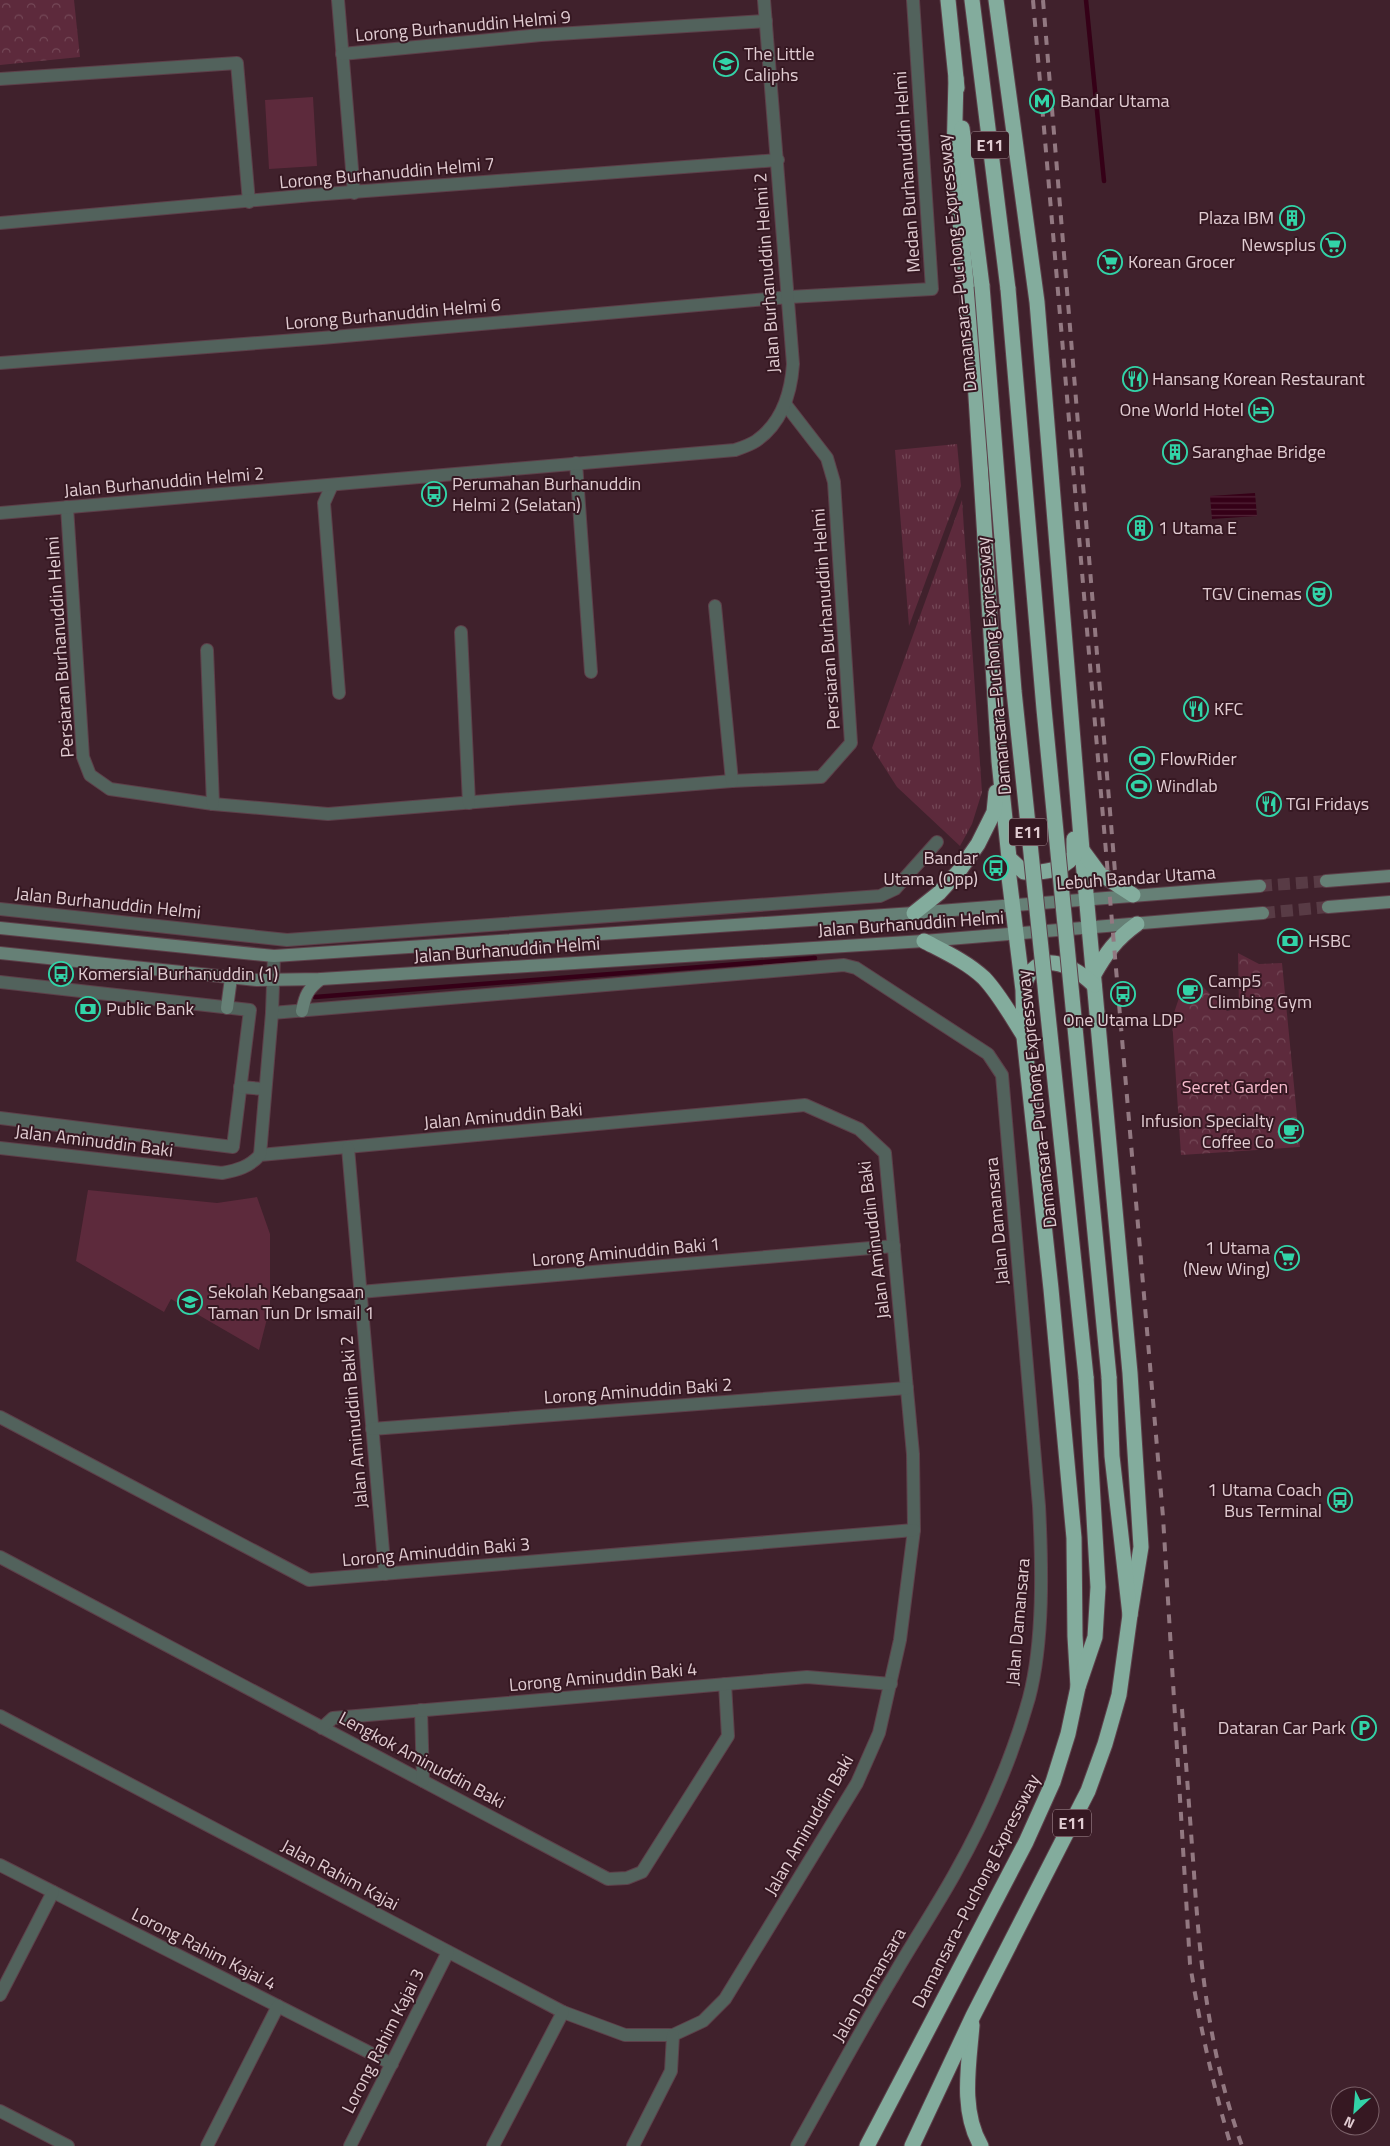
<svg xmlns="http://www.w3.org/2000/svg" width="1390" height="2146" font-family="'Titillium Web',sans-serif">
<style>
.grass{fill:url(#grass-tufts)}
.forest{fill:url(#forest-crowns)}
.garden{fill:#5d2a3c}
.water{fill:url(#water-rules)}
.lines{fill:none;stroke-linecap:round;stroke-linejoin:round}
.stream{stroke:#350017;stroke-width:4.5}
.secondary-tunnel{stroke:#583b45;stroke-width:12;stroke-dasharray:12 6;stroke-linecap:butt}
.minor-casing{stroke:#5d404a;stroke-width:14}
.secondary-casing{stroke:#5d404a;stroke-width:14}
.motorway-casing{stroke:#5d404a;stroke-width:17}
.minor{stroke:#52625c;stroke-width:12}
.secondary{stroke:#668076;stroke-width:12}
.motorway{stroke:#83ac9d;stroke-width:15}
.rail{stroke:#927881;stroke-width:4;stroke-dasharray:9 9;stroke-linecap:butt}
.motorway-bridge-casing{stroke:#5d404a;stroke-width:17;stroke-linecap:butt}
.motorway-bridge{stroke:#83ac9d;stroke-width:15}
.labels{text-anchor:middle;stroke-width:4;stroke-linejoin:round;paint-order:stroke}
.shield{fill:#361822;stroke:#ae969d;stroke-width:1}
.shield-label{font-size:16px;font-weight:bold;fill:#e1ccd2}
.street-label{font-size:18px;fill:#e1ccd2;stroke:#361822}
.poi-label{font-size:18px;fill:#e1ccd2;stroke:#361822;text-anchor:start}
.park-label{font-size:18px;fill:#fabdcf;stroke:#361822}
</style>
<defs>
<pattern id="grass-tufts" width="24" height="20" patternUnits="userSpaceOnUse" patternTransform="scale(1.25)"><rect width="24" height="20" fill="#5d2a3c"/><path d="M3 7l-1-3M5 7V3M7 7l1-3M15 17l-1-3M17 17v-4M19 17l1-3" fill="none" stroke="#744857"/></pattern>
<pattern id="forest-crowns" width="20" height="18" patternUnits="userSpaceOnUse" patternTransform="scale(1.25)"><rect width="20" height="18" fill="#5d2a3c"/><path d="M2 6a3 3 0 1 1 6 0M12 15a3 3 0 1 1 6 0" fill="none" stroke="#744857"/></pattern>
<pattern id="water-rules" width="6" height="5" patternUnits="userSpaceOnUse" patternTransform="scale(1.25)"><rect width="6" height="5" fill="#350017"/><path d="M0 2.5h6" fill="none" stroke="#522438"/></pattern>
</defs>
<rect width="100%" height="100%" fill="#40212c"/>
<!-- grass -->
<g class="grass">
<polygon points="957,444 961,486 909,626 895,450"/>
<polygon points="962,500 982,792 972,824 960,846 897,787 872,748"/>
</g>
<!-- forest -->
<g class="forest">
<polygon points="0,0 74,0 80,57 0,65"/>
<polygon points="1238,953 1259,964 1282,963 1300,1147 1181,1155 1172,1019 1179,998 1196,980 1227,1011 1239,1008"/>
</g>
<!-- garden -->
<g class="garden">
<polygon points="313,97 317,166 269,169 265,100"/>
<polygon points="88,1190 217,1203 257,1197 270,1234 270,1307 259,1350 171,1299 164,1312 76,1261"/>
</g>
<!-- water -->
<polygon class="water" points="1255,493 1257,516 1212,519 1210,496"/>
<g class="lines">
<!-- stream -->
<g class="stream">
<polyline points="1086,0 1104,181"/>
<polyline points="315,997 815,958"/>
</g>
<!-- secondary-tunnel -->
<g class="secondary-tunnel">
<polyline points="1260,886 1326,881"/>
<polyline points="1263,913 1328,907"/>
</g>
<defs>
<g id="minor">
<polyline points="338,0 354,193"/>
<polyline points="342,54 541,35 766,21"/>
<polyline points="0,79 237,63 249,202"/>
<polyline points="0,223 312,195 778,160"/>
<polyline points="0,363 322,338 789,297 932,289 913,0"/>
<polyline points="576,463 591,672"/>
<polyline points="332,485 324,503 339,693"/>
<polyline points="67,507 83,757 90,775 110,789 213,804 328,814 732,781 821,777 851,743 834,482 827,458 786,405"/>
<path d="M0 513 735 450C741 448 750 445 756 441 782 423 791 393 793 364L764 0"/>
<polyline points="715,606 732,781"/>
<polyline points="461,632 469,803"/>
<polyline points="207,650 213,804"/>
<polyline points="0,909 287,940 880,896 895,889 937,842"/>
<polyline points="0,982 250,1010 233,1147 0,1118"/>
<path d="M272 1013 844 965 856 968 988 1054 1002 1075 1039 1506C1042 1565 1044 1641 1029 1698 1012 1759 985 1820 954 1875 935 1909 913 1942 894 1975 860 2031 829 2089 797 2146"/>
<polyline points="240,1087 264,1089"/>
<path d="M0 1148 222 1173C238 1170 249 1167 260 1155L805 1105 859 1129 885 1153 913 1454 914 1530 900 1640 879 1733 857 1783 725 1999 703 2021 673 2035H625L563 2012 0 1716"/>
<polyline points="348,1148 385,1574"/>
<polyline points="260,1155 272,1013 274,956"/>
<polyline points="360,1292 894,1246"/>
<polyline points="0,1417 309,1580 914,1530"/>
<polyline points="372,1429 907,1388"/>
<polyline points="0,1557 608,1879 627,1878 642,1872 728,1736 725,1684"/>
<polyline points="421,1710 423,1781"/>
<polyline points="322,1728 333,1718 807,1677 891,1684"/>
<polyline points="0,1865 392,2064"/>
<polyline points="0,1995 53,1892"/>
<polyline points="0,2111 68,2146"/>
<polyline points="207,2146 278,2006"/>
<polyline points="350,2146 448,1952"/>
<polyline points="493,2146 563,2012"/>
<polyline points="633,2146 671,2071 673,2035"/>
</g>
<g id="secondary">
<polyline points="1326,881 1390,876"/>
<polyline points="1328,907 1390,902"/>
<polyline points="0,928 274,956 914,913 1260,886"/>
<polyline points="0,953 257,980 321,979 924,941 1263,913"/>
<polyline points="227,1008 231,978"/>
<path d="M302 1011C305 995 308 989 321 979"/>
</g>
<g id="motorway">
<polyline points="948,0 957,88"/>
<polyline points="972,0 1008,289"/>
<polyline points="996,0 1037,302 1082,850 1130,1373 1141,1547 1130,1615"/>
<polyline points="956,78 954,159 974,365 999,761 1009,858 1008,869 1023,990 1024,1037 1051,1289 1074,1538 1075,1636 1078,1687"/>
<polyline points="962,128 982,286"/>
<polyline points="1082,850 1099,873 1133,895"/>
<path d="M1009 858 1024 872C1044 873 1061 871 1074 856V839"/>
<polyline points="914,913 939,893 959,871 978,844 994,812 996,792"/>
<path d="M924 941C945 952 967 962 984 978 1000 995 1011 1016 1024 1036"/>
<path d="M1093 976C1106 953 1116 939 1137 924"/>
<path d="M1024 987C1034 947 1072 964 1094 985"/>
<path d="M972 2025C969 2064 960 2110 981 2146"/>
<polyline points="867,2146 1026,1842 1053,1782 1068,1734 1078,1687 1095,1637 1098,1587 1086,1377"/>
<polyline points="912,2146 973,2016 1088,1791 1105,1744 1119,1695 1130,1615 1112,1456 1109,1377"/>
</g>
</defs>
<!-- minor casing -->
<use href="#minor" class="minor-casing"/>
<!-- secondary casing -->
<use href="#secondary" class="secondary-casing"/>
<!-- motorway casing -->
<use href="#motorway" class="motorway-casing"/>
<!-- minor -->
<use href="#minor" class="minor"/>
<!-- secondary -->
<use href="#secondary" class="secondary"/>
<!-- motorway -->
<use href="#motorway" class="motorway"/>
<!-- rail -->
<g class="rail">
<path d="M1033 0 1163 1517 1190 1964C1200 2026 1213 2086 1231 2146"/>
<polyline points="1043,0 1115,872"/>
<path d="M1182 1709C1186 1764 1190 1818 1194 1873 1200 1966 1210 2058 1242 2146"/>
</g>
<defs>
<g id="motorway-bridge">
<polyline points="982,286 1014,691 1086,1377"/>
<polyline points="1008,289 1044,709 1109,1377"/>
</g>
</defs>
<!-- motorway-bridge casing -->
<use href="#motorway-bridge" class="motorway-bridge-casing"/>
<!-- motorway-bridge -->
<use href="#motorway-bridge" class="motorway-bridge"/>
</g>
<!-- icons -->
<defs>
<symbol id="school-ring" viewBox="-11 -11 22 22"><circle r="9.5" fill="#361822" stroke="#32d4a8" stroke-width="1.5"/><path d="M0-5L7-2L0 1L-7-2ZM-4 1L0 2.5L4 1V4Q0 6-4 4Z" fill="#32d4a8"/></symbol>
<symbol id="metro-ring" viewBox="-11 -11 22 22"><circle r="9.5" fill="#361822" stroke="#32d4a8" stroke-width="1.5"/><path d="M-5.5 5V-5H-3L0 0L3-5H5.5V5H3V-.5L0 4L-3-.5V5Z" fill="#32d4a8"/></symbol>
<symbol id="building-ring" viewBox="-11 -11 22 22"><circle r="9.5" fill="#361822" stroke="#32d4a8" stroke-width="1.5"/><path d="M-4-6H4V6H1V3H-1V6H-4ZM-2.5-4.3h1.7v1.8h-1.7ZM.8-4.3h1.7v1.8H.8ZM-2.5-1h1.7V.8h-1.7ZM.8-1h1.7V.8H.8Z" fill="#32d4a8"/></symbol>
<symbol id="supermarket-ring" viewBox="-11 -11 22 22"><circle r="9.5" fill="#361822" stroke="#32d4a8" stroke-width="1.5"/><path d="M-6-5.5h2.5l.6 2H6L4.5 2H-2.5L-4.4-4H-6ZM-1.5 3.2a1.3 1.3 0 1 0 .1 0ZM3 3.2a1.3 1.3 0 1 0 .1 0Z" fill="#32d4a8"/></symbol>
<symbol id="restaurant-ring" viewBox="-11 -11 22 22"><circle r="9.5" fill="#361822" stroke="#32d4a8" stroke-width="1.5"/><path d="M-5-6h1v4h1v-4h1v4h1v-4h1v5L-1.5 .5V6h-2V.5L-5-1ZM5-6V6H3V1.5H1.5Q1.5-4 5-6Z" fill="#32d4a8"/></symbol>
<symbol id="hotel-ring" viewBox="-11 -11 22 22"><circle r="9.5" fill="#361822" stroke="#32d4a8" stroke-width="1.5"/><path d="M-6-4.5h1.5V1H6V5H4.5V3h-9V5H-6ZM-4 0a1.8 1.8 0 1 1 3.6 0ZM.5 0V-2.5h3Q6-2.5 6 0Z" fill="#32d4a8"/></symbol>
<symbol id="bus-ring" viewBox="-11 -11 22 22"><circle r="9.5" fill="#361822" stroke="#32d4a8" stroke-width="1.5"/><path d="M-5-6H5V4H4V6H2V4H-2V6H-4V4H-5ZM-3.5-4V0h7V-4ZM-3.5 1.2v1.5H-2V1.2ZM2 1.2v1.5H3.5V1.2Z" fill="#32d4a8"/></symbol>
<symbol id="theatre-ring" viewBox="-11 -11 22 22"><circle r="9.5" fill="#361822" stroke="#32d4a8" stroke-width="1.5"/><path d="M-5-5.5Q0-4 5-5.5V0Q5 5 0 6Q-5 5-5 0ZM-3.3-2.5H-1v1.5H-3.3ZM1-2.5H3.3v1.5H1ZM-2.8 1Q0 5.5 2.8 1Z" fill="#32d4a8"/></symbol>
<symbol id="stadium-ring" viewBox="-11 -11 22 22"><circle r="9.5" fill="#361822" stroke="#32d4a8" stroke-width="1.5"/><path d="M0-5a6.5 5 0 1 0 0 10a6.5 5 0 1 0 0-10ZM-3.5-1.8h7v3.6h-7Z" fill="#32d4a8"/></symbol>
<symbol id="bank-ring" viewBox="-11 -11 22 22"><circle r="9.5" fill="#361822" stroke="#32d4a8" stroke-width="1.5"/><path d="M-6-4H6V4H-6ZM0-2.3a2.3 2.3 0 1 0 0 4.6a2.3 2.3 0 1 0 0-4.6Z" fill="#32d4a8"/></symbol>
<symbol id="cafe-ring" viewBox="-11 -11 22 22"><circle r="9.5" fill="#361822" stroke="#32d4a8" stroke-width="1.5"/><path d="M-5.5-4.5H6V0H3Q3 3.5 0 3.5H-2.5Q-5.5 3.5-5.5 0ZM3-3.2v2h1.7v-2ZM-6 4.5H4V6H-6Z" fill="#32d4a8"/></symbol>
<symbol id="parking-ring" viewBox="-11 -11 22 22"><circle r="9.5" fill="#361822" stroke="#32d4a8" stroke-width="1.5"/><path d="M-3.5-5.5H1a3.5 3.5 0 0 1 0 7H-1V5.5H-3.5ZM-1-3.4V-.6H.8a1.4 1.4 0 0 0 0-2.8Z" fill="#32d4a8"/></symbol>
</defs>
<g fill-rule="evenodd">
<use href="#school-ring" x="712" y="50" width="28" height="28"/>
<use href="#metro-ring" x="1028" y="87" width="28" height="28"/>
<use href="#building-ring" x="1278" y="204" width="28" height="28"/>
<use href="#supermarket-ring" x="1319" y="231" width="28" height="28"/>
<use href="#supermarket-ring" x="1096" y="248" width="28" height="28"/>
<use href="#restaurant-ring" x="1121" y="365" width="28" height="28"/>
<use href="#hotel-ring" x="1247" y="396" width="28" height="28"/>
<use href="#building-ring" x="1161" y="438" width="28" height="28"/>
<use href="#bus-ring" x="420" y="480" width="28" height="28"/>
<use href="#building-ring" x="1126" y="514" width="28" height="28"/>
<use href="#theatre-ring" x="1305" y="580" width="28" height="28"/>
<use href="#restaurant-ring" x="1182" y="695" width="28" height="28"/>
<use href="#stadium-ring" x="1128" y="745" width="28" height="28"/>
<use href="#stadium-ring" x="1125" y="772" width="28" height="28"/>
<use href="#restaurant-ring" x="1255" y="790" width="28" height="28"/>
<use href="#bus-ring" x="982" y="854" width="28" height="28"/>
<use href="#bank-ring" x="1276" y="927" width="28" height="28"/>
<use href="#bus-ring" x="47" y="960" width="28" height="28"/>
<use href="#cafe-ring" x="1176" y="977" width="28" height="28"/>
<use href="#bus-ring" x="1109" y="980" width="28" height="28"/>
<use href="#bank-ring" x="74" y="995" width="28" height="28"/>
<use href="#cafe-ring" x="1277" y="1117" width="28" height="28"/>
<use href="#supermarket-ring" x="1273" y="1244" width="28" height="28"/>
<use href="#school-ring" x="176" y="1288" width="28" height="28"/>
<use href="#bus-ring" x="1326" y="1486" width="28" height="28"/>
<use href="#parking-ring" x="1350" y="1714" width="28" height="28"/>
</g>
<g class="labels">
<!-- shield labels -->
<g class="shield">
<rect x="971" y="131.5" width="38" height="27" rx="4"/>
<rect x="1009" y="818.5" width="38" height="27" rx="4"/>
<rect x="1053" y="1809.5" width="38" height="27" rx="4"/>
</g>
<g class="shield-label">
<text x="990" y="151">E11</text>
<text x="1028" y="838">E11</text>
<text x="1072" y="1829">E11</text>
</g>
<!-- street labels -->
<g class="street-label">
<text transform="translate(463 26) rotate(-5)" y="6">Lorong Burhanuddin Helmi 9</text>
<text transform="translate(907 172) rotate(-94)" y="6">Medan Burhanuddin Helmi</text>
<text transform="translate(387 173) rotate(-5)" y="6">Lorong Burhanuddin Helmi 7</text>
<text transform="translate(957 263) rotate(-96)" y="6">Damansara–Puchong Expressway</text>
<text transform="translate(767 273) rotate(-94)" y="6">Jalan Burhanuddin Helmi 2</text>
<text transform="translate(393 314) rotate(-5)" y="6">Lorong Burhanuddin Helmi 6</text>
<text transform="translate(164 482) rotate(-5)" y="6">Jalan Burhanuddin Helmi 2</text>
<text transform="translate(826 619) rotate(-94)" y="6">Persiaran Burhanuddin Helmi</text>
<text transform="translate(60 647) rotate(-94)" y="6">Persiaran Burhanuddin Helmi</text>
<text transform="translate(994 666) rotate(-95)" y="6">Damansara–Puchong Expressway</text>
<text transform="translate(1136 878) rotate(-4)" y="6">Lebuh Bandar Utama</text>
<text transform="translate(108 903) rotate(6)" y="6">Jalan Burhanuddin Helmi</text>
<text transform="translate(911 924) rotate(-4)" y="6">Jalan Burhanuddin Helmi</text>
<text transform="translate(507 950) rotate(-4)" y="6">Jalan Burhanuddin Helmi</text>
<text transform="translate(1037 1099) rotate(-96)" y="6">Damansara–Puchong Expressway</text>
<text transform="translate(503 1116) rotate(-5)" y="6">Jalan Aminuddin Baki</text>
<text transform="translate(94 1141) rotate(7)" y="6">Jalan Aminuddin Baki</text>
<text transform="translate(997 1221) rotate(-95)" y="6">Jalan Damansara</text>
<text transform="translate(874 1240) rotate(-97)" y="6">Jalan Aminuddin Baki</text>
<text transform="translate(626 1252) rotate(-5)" y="6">Lorong Aminuddin Baki 1</text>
<text transform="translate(638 1391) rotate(-4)" y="6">Lorong Aminuddin Baki 2</text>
<text transform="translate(354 1422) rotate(-95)" y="6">Jalan Aminuddin Baki 2</text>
<text transform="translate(436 1552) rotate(-5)" y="6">Lorong Aminuddin Baki 3</text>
<text transform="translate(1018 1622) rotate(-85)" y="6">Jalan Damansara</text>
<text transform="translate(603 1677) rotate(-5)" y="6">Lorong Aminuddin Baki 4</text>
<text transform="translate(422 1760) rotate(28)" y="6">Lengkok Aminuddin Baki</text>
<text transform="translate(809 1825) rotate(-60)" y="6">Jalan Aminuddin Baki</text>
<text transform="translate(340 1875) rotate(28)" y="6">Jalan Rahim Kajai</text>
<text transform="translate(976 1891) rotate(-63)" y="6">Damansara–Puchong Expressway</text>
<text transform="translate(204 1949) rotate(27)" y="6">Lorong Rahim Kajai 4</text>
<text transform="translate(869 1985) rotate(-60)" y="6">Jalan Damansara</text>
<text transform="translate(383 2041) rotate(-63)" y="6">Lorong Rahim Kajai 3</text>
</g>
<!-- poi labels -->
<g class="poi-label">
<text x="744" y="60">The Little<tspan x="744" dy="21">Caliphs</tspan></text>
<text x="1060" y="107">Bandar Utama</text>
<text x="1274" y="224" text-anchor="end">Plaza IBM</text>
<text x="1316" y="251" text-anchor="end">Newsplus</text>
<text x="1128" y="268">Korean Grocer</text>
<text x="1152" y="385">Hansang Korean Restaurant</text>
<text x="1244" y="416" text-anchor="end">One World Hotel</text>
<text x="1192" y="458">Saranghae Bridge</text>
<text x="452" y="490">Perumahan Burhanuddin<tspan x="452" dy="21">Helmi 2 (Selatan)</tspan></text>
<text x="1158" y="534">1 Utama E</text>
<text x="1302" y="600" text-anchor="end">TGV Cinemas</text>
<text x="1214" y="715">KFC</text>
<text x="1160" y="765">FlowRider</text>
<text x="1156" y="792">Windlab</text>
<text x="1286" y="810">TGI Fridays</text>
<text x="978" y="864" text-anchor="end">Bandar<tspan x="978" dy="21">Utama (Opp)</tspan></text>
<text x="1308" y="947">HSBC</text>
<text x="78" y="980">Komersial Burhanuddin (1)</text>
<text x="1208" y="987">Camp5<tspan x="1208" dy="21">Climbing Gym</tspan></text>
<text x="106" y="1015">Public Bank</text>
<text x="1123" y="1026" text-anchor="middle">One Utama LDP</text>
<text x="1274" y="1127" text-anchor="end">Infusion Specialty<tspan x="1274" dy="21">Coffee Co</tspan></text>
<text x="1270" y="1254" text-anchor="end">1 Utama<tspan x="1270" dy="21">(New Wing)</tspan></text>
<text x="208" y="1298">Sekolah Kebangsaan<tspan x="208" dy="21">Taman Tun Dr Ismail 1</tspan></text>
<text x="1322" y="1496" text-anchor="end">1 Utama Coach<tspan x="1322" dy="21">Bus Terminal</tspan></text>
<text x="1346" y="1734" text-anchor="end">Dataran Car Park</text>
</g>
<!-- park labels -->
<g class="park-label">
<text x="1235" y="1093">Secret Garden</text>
</g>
</g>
<!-- north arrow -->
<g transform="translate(1355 2111) rotate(206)"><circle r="24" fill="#361822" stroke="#7a6068"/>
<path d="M0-4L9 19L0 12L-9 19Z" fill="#32d4a8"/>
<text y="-8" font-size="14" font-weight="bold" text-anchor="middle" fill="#e1ccd2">N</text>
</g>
</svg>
